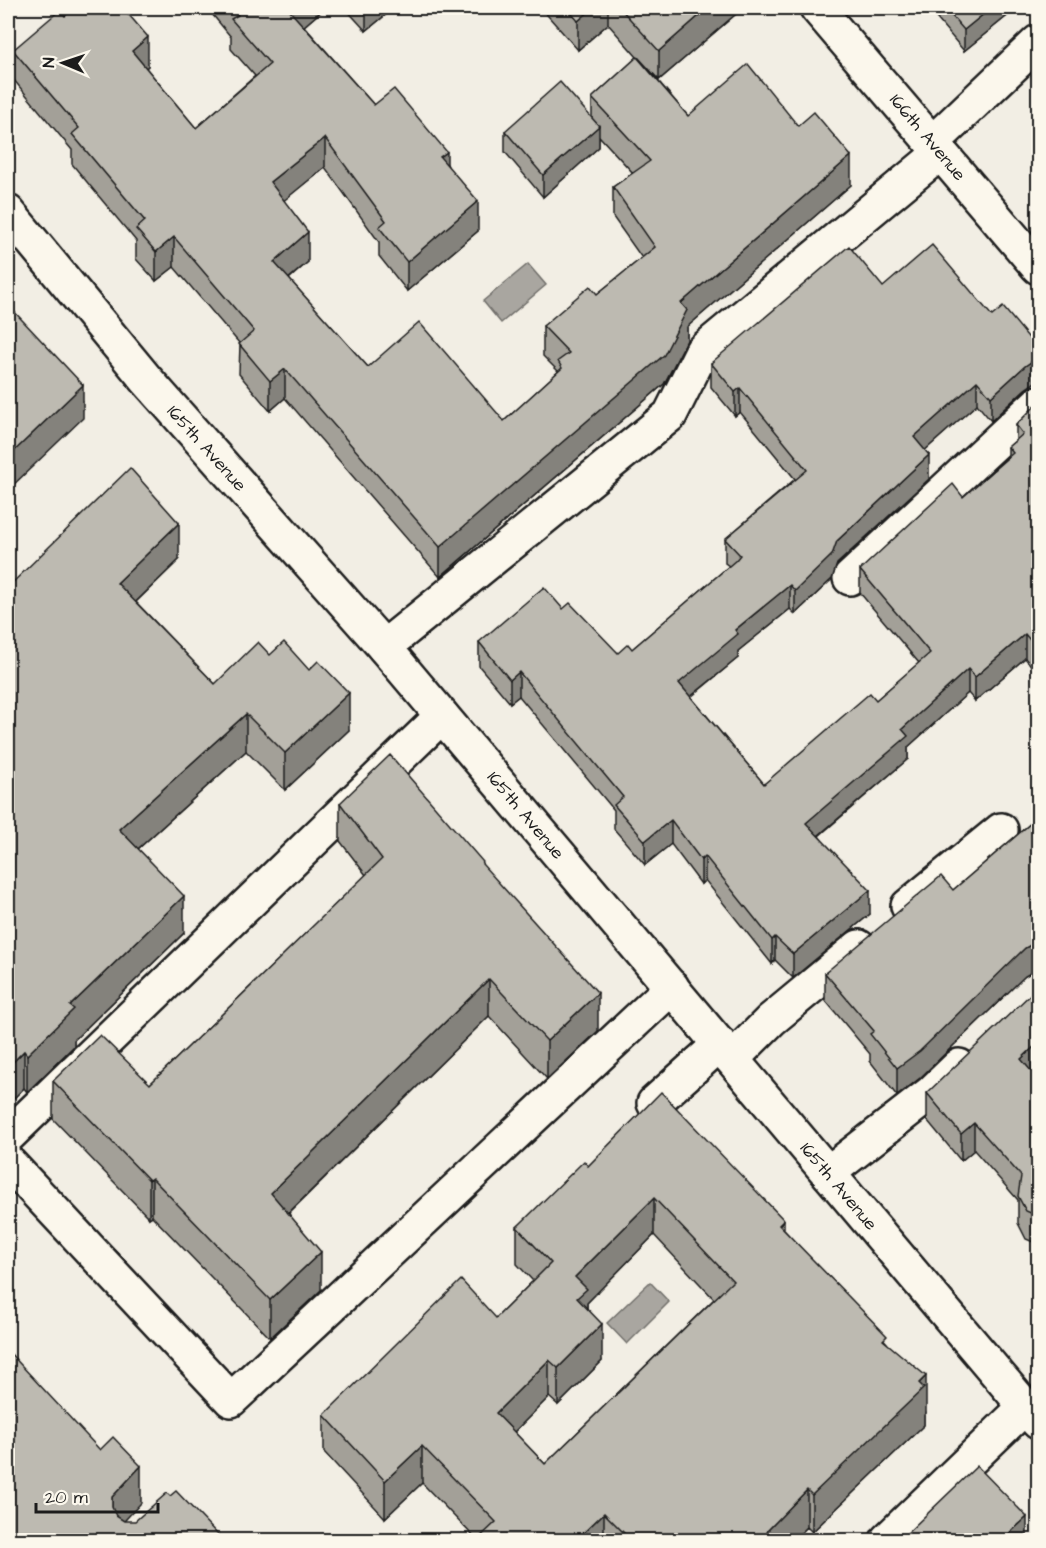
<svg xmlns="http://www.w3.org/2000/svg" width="1046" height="1548" font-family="'Architects Daughter',sans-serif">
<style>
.water{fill:#a9a6a0;stroke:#716f6b;stroke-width:1.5}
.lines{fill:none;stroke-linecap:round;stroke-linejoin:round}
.minor-casing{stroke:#1c1c1c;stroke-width:38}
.minor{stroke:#fbf7ec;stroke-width:33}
.wall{fill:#a3a098;stroke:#1c1c1c;stroke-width:1.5;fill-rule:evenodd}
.shaded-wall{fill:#84827c;stroke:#1c1c1c;stroke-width:1.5}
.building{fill:#bdbab1;stroke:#1c1c1c;stroke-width:1.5;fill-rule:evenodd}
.labels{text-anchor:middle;stroke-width:4.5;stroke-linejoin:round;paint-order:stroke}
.street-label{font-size:18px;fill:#1c1c1c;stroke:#fbf7ec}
</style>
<rect width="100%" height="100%" fill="#f2eee4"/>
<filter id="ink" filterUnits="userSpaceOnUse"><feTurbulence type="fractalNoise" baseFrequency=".0167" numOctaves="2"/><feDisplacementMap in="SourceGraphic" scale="12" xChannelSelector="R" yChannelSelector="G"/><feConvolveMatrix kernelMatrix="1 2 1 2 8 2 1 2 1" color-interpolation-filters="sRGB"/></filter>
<g filter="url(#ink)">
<!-- water -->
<g class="water">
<polygon points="528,264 546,285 501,323 483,301"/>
<polygon points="650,1282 669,1302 627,1344 607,1323"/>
</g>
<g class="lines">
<defs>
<g id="minor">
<polyline points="817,8 1038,267"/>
<polyline points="932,143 1038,42"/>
<polyline points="8,212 146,379 384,647 1038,1422"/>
<polyline points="850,578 1038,403"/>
<polyline points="384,647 670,415 702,351 940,153"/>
<polyline points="908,906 1001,830"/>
<polyline points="732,1059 771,1020 859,947"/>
<polyline points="654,1103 720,1044"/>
<polyline points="8,1136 442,716"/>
<polyline points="8,1162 231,1400 672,987"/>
<polyline points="828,1173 932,1092 959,1066"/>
<polyline points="887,1540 1025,1407"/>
</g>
</defs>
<!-- minor casing -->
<use href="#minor" class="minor-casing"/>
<!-- minor -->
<use href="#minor" class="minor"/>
</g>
<!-- wall -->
<g class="wall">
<polygon points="207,8 325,8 304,26 374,105 447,164 478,231 407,291 379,256 379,242 325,167 284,200 308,262 289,279 368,367 504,421 558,372 558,371 543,356 543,326 597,294 642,258 613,217 613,187 633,173 599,136 599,147 543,197 505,152 505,131 592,118 592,98 637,57 608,24 578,50 541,8 743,8 659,80 638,57 688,116 798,126 851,185 687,327 687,340 664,384 440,577 285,398 270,411 239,374 240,344 174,267 156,281 136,259 136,241 72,164 72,150 13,79 13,50 65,16 148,66 146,68 196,128 255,76 231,49 231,37"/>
<polygon points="345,8 394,8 366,31"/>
<polygon points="932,8 1017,8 964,51 932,13"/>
<polygon points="883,287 992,316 1038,349 1038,380 1025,389 991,421 977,404 925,450 929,479 837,564 832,579 795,614 790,609 738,651 738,658 691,697 764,784 876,700 919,663 860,593 860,570 963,497 1008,457 1008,447 1016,440 1016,425 1038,403 1038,674 1025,658 975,701 968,693 908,747 908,759 819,836 870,914 793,978 775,960 772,964 705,880 701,884 671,844 645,865 614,829 614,810 519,696 510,703 479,666 479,642 563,609 618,653 632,649 729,566 725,563 725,539 795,479 740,412 735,416 711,387 711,363"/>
<polygon points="179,560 136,602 215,684 270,655 349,730 285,790 246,751 138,849 184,933 74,1040 74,1046 27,1092 24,1088 8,1104 8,587"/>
<polygon points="340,803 483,866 598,1031 547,1079 489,1016 289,1213 321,1290 270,1338 152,1216 149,1218 53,1119 53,1081 150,1084 366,875 340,841"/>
<polygon points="1038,817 1038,971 1034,971 1025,976 920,1078 897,1096 870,1061 870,1054 825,1000 825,973 953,890"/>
<polygon points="1038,1070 1034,1074 1038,1079 1038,1244 1026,1239 1018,1223 1018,1200 974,1150 961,1161 927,1120 927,1093"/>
<path d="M588 1166 784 1230 887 1343 926 1413 924 1415V1425L812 1532 807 1527 794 1540H477L422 1483 385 1518 324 1452V1415L496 1318 533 1281 517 1264V1227ZM654 1235 714 1299 545 1464 514 1432 549 1397 558 1405 602 1361 587 1309V1303Z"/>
</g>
<!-- shaded-wall -->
<g class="shaded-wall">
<polygon points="291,8 325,8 289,39 289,10"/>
<polygon points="366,8 394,8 366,31"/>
<polygon points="593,8 608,8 608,24 578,50 578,21"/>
<polygon points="708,8 743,8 659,80 659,51"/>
<polygon points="991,8 1017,8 964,51 964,30"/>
<polygon points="148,37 148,66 132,80 132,51"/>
<polygon points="599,126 599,147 543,197 543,175"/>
<polygon points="325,138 325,167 270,212 270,182"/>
<polygon points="447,152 447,181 440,157"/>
<polygon points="851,156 851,185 687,327 687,340 664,384 440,577 440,547 681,303"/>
<polygon points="478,201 478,231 407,291 407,262"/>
<polygon points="308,232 308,262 274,291 274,262"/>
<polygon points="174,237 174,267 156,281 156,252"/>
<polygon points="1038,357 1038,380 1025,389 991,421 991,397 1025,366"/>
<polygon points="285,369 285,398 270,411 270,381"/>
<polygon points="977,381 977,404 914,460 914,437"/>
<polygon points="83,385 83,418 8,490 8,457"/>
<polygon points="740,388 740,412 735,416 735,392"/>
<polygon points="929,455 929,479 837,564 832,579 795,614 795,591 837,541"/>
<polygon points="179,523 179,560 117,620 117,583"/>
<polygon points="790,585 790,609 738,651 738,658 679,706 679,683 735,630"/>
<polygon points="1025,634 1025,658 975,701 975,677"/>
<polygon points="968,669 968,693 908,747 908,759 806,846 806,823 902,729"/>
<polygon points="519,672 519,696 510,703 510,680"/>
<polygon points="349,693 349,730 285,790 285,753"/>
<polygon points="246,714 246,751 119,866 119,829"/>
<polygon points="671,820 671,844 645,865 645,841"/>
<polygon points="705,856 705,880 701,884 701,860"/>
<polygon points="870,890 870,914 793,978 793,954"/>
<polygon points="184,896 184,933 74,1040 74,1046 27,1092 27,1055 70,1006"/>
<polygon points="775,937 775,960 772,964 772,940"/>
<polygon points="1034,943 1034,971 1025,976 920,1078 897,1096 897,1068 1025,948"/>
<polygon points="489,979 489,1016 271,1230 271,1193"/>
<polygon points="598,993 598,1031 547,1079 547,1041"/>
<polygon points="1038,1043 1038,1070 1021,1086 1021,1059"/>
<polygon points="24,1051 24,1088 8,1104 8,1067"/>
<polygon points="974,1123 974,1150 961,1161 961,1134"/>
<polygon points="152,1178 152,1216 149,1218 149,1180"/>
<polygon points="654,1198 654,1235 587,1303 587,1326 577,1336 575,1277"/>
<polygon points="784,1220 784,1257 779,1225"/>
<polygon points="321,1252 321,1290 270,1338 270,1300"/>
<polygon points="602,1324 602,1361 558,1405 558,1368"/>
<polygon points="549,1360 549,1397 496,1450 496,1413"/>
<polygon points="926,1376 926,1413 924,1415 924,1425 812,1532 812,1495"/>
<polygon points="422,1446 422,1483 385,1518 385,1481"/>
<polygon points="141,1466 141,1503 112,1534 112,1497"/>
<polygon points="807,1490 807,1527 794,1540 766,1540 767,1531"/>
<polygon points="604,1513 604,1540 576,1540"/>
<polygon points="1027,1517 1027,1540 1002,1540"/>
</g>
<!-- building -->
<g class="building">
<polygon points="75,8 123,8 148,37 132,51 196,128 270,64 231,19 238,15 231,8 291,8 289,10 374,105 394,89 447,152 440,157 478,201 407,262 379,227 386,221 325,138 270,182 308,232 274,262 368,367 419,322 504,421 562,368 558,361 569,353 543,326 590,286 597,294 655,247 613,187 650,161 592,98 637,57 688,116 748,64 798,126 814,112 851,156 681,303 687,310 664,355 440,547 285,369 270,381 239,344 254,331 174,237 156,252 136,229 145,221 72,134 79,128 13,50 60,10 65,16"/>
<polygon points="567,8 593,8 578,21"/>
<polygon points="620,8 708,8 659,51"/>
<polygon points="945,8 991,8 964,30"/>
<polygon points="560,82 599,126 543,175 505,131"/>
<polygon points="932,245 992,316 1003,307 1038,349 1038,357 1025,366 991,397 977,381 914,437 929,455 837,541 832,555 795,591 790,585 735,630 738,634 679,683 764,784 870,693 876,700 930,653 860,570 953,484 963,497 1013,453 1008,447 1023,434 1016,425 1038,403 1038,650 1025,634 975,677 968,669 902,729 908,736 806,823 870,890 793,954 775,937 772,940 705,856 701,860 671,820 645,841 614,805 623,797 519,672 510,680 479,642 544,587 563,609 570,603 618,653 628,644 632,649 736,560 740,555 725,539 807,470 740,388 735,392 711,363 849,246 883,287"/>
<polygon points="8,305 83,385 8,457"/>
<polygon points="130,468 179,523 117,583 215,684 258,642 270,655 284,642 309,670 318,661 349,693 285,753 246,714 119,829 184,896 70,1006 74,1009 27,1055 24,1051 8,1067 8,587"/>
<polygon points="390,755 483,862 482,864 598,993 547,1041 489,979 271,1193 321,1252 270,1300 152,1178 149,1180 53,1081 100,1035 150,1084 382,859 340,803"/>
<polygon points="1038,817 1038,944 1034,943 1025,948 920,1051 897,1068 870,1034 874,1031 825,973 941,876 953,890"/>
<polygon points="1038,987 1038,1043 1021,1059 1038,1079 1038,1216 1026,1211 1018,1196 1021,1176 974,1123 961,1134 927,1093"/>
<path d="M661 1092 784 1220 779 1225 887 1336 883 1340 926 1376 919 1383 924 1388 812 1495 807 1490 767 1531 771 1536 766 1540H631L604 1513 576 1540H477L496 1522 422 1446 385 1481 324 1415 461 1280 496 1318 551 1263 517 1227 584 1161 588 1166ZM654 1198 733 1281 545 1464 496 1413 549 1360 558 1368 602 1324 577 1298 587 1289 575 1277Z"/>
<polygon points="8,1351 100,1450 113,1437 141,1466 112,1497 112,1507 116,1516 124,1521 135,1521 167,1493 170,1496 176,1491 223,1540 8,1540"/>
<polygon points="977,1466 1027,1517 1002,1540 900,1540"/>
</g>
</g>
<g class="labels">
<!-- street labels -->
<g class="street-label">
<text transform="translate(928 137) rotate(50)" y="6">166th Avenue</text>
<text transform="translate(207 448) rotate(48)" y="6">165th Avenue</text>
<text transform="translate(526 815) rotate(50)" y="6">165th Avenue</text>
<text transform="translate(839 1186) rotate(50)" y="6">165th Avenue</text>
</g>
</g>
<!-- margin -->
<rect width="1046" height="1548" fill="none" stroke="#fbf7ec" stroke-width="30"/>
<rect x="15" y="15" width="1016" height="1518" fill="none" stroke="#1c1c1c" stroke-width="2" filter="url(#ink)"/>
<!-- north arrow -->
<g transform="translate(63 63) rotate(272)" stroke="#fbf7ec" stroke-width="4.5" paint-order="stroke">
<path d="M0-4.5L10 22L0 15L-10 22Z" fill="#1c1c1c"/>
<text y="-9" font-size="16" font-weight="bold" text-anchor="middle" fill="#1c1c1c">N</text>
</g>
<!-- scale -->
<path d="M36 1503v9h122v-9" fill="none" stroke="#1c1c1c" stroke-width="3"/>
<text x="45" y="1503" font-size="18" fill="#1c1c1c" stroke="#fbf7ec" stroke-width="4.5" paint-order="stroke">20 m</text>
</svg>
